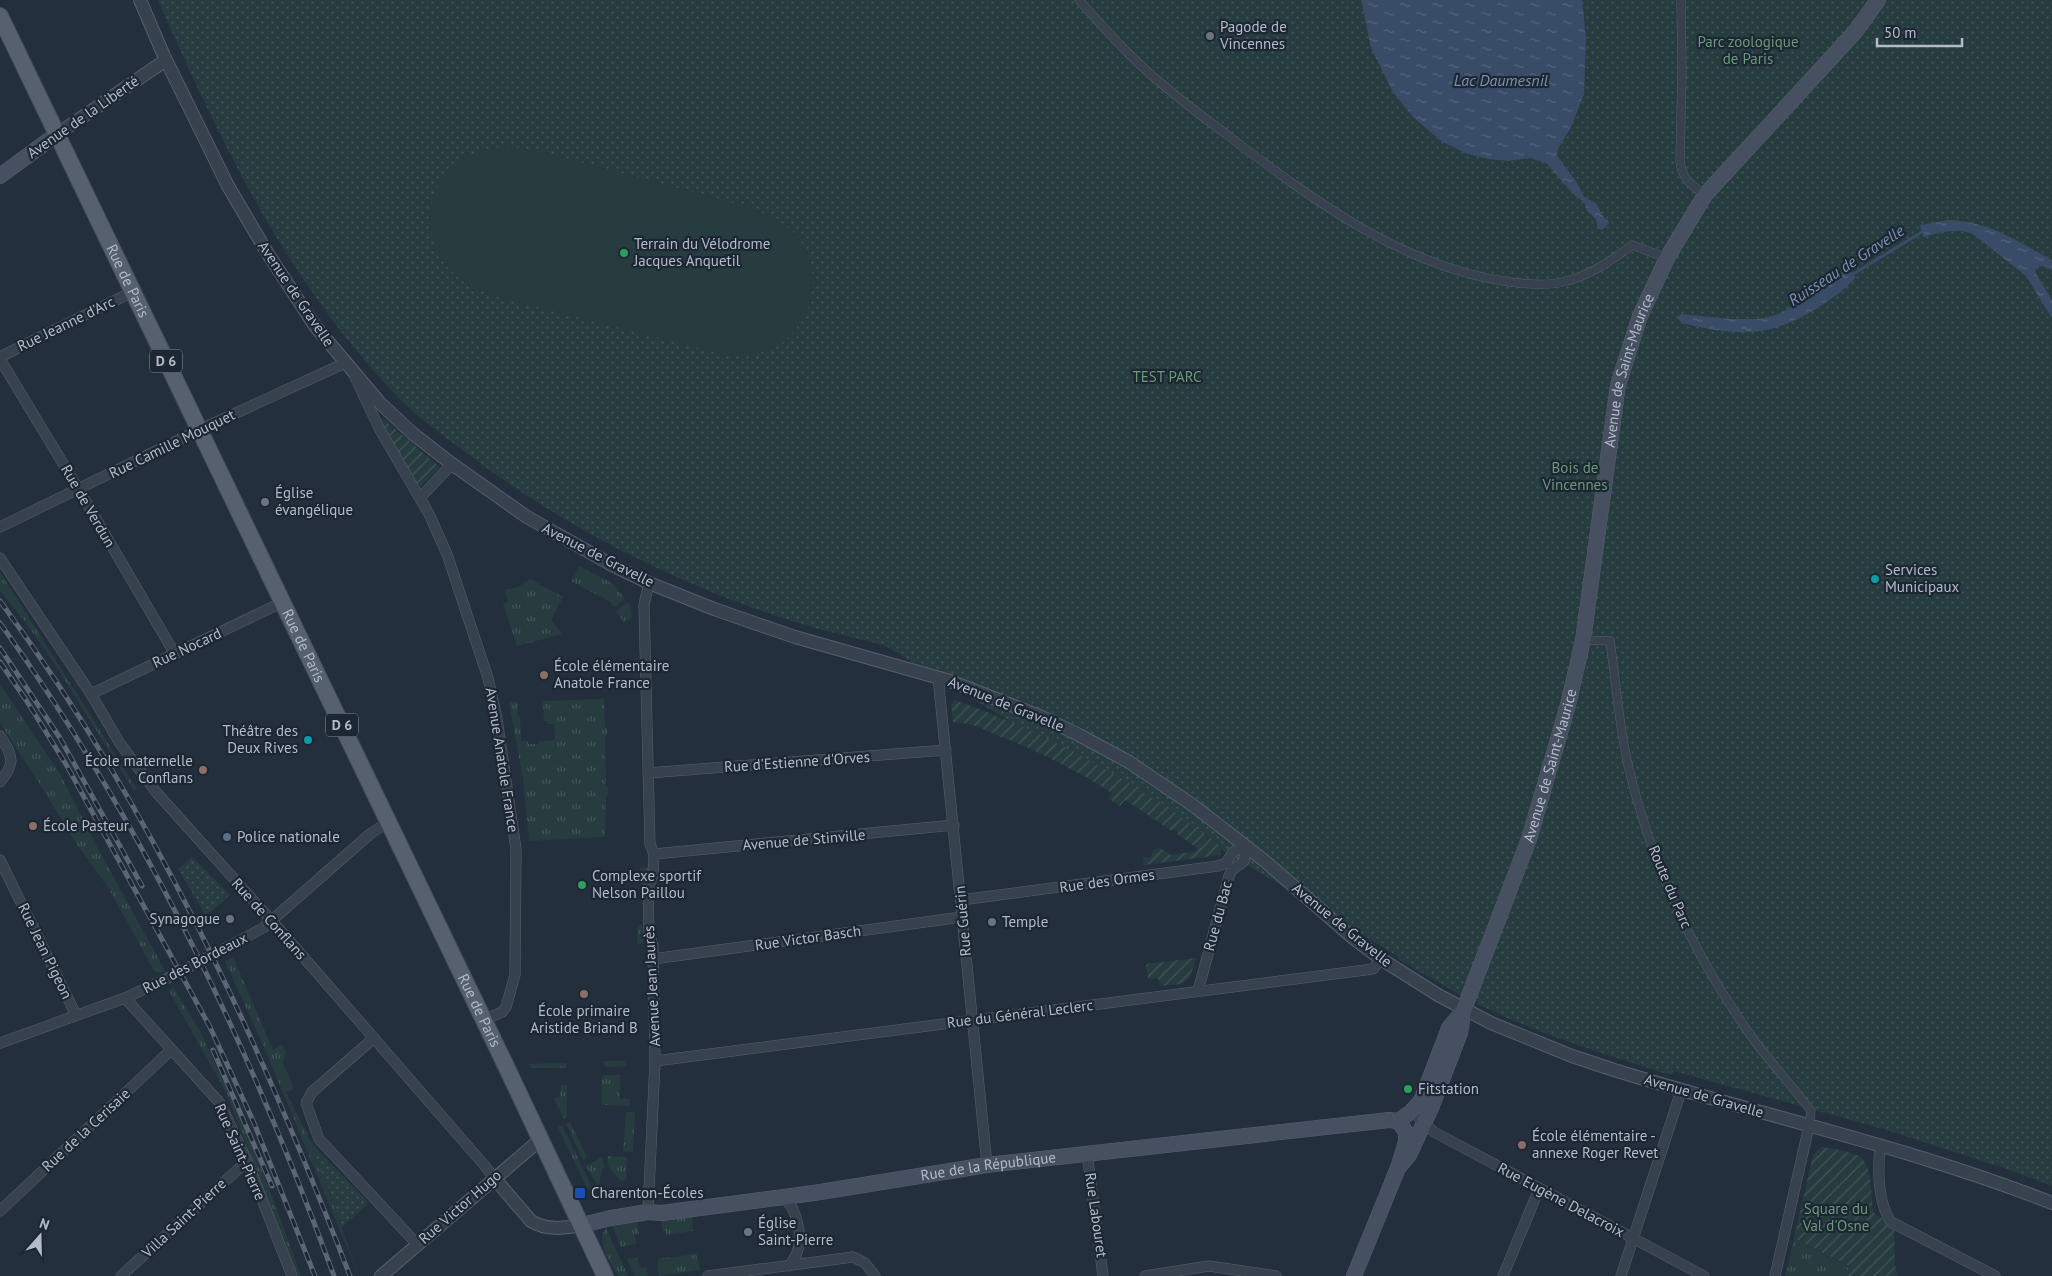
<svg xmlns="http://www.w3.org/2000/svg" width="2052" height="1276" font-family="'PT Sans',sans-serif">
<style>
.grass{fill:url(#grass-tufts)}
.park{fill:url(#park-dots)}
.garden{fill:url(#garden-furrows)}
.pitch{fill:#263c3f}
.water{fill:url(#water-ripples)}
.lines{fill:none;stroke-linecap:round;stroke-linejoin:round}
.stream{stroke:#394c67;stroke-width:3}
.pedestrian-casing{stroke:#565f6c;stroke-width:9}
.minor-casing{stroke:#565f6c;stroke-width:11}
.tertiary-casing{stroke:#565f6c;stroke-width:14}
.secondary-casing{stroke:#565f6c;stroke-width:16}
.primary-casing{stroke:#414a57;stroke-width:18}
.pedestrian{stroke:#38414e;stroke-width:8}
.minor{stroke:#38414e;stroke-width:10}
.tertiary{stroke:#38414e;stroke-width:12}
.secondary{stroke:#465061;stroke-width:15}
.primary{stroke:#56606e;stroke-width:16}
.rail-casing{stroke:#5a6575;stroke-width:5}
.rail{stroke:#1d2633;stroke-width:3;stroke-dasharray:9;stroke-linecap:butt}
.minor-bridge-casing{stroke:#565f6c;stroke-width:11;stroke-linecap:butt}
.minor-bridge{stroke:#38414e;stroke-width:10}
.worship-dot{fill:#6b7280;stroke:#1d2633;stroke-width:2}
.leisure-dot{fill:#2e9e5b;stroke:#1d2633;stroke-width:2}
.culture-dot{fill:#0f9aa8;stroke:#1d2633;stroke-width:2}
.education-dot{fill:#8d6e63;stroke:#1d2633;stroke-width:2}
.service-dot{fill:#5c6f8a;stroke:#1d2633;stroke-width:2}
.transit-dot{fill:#1a4fb4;stroke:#1d2633;stroke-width:2}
.labels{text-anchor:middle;stroke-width:4.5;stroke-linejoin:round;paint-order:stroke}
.shield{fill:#1d2633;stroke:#878f9c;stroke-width:1}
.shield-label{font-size:14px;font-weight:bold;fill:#b4bcc9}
.poi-label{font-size:15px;fill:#b4bcc9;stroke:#1d2633;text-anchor:start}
.park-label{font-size:15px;fill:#6b9a76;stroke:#1d2633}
.street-label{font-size:15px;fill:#b4bcc9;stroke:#1d2633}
.water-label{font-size:16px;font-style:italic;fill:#7c92b1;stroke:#1d2633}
</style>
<defs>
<pattern id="grass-tufts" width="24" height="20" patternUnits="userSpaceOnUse" patternTransform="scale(1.25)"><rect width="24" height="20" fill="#263c3f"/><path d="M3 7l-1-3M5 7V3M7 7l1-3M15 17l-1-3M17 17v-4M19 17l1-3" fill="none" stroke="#435659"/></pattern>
<pattern id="park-dots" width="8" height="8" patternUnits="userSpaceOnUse" patternTransform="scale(1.25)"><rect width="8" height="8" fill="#263c3f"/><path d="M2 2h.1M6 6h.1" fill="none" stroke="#435659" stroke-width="1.8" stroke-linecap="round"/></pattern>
<pattern id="garden-furrows" width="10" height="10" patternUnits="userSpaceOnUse" patternTransform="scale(1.25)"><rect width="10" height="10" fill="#263c3f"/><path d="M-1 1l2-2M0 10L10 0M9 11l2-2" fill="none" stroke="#435659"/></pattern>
<pattern id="water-ripples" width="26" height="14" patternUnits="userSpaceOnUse" patternTransform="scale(1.25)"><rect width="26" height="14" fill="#394c67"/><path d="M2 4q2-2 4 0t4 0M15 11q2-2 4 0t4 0" fill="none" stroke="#53647b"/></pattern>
</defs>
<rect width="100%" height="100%" fill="#242f3e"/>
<!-- grass -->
<g class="grass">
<polygon points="579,566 614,584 625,599 614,607 609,601 571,581"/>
<polygon points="0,572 137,789 134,791 54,663 26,623 0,591"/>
<polygon points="530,579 563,597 551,620 562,634 517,646 503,603 508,602 505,590 518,587"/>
<polygon points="628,602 631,609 632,617 624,622 616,611"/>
<polygon points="0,684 60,774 100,852 165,971 161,973 154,971 109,889 76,843 41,786 0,723"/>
<polygon points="604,699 605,727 607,728 607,736 605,737 606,786 608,786 608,795 606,796 605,837 529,841 523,779 509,702 518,702 518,716 520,716 521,741 528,741 528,744 539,744 539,742 555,740 554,724 547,724 547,721 544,721 543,701"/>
<polygon points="640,867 648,868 647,878 640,886"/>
<polygon points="638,925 642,925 643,944 637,944"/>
<polygon points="233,957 273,1050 282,1045 286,1052 283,1062 294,1089 286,1092 312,1144 358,1274 266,1052 225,961"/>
<polygon points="173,987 200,1031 238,1112 269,1188 301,1276 297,1276 226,1092 169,991"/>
<polygon points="604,1061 625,1061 626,1066 605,1067"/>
<polygon points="566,1063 567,1068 532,1068 529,1064"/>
<polygon points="602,1075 620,1075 620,1098 630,1099 630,1106 602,1105"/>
<polygon points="561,1085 567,1085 567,1116 564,1119 554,1099 560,1096"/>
<polygon points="626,1112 635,1112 633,1152 623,1151"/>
<polygon points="570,1122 587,1157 583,1160 566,1124"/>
<polygon points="562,1125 592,1188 588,1190 558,1127"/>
<polygon points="607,1156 627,1157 626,1178 623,1181 621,1181 609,1168"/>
<polygon points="602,1157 604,1168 602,1169 599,1185 597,1185 586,1166"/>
<polygon points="692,1215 693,1231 666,1235 666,1231 663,1231 661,1220"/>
<polygon points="638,1222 639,1234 635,1235 636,1244 621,1247 612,1226"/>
<path d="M606 1228 628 1276H618C611 1262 595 1242 606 1228Z"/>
<polygon points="1794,1238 1849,1267 1846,1276 1785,1276"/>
<polygon points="696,1254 700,1270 659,1276 657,1259"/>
<polygon points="638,1258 640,1268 646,1267 648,1276 635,1276 627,1259"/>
</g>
<!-- park -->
<g class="park">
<path d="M158 0H2052V1186L2004 1168 1883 1129 1674 1071 1670 1075C1617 1058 1565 1042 1514 1021 1474 1004 1436 981 1398 959L1399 957 884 645C855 638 824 631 795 622 683 587 576 533 481 464 454 443 425 424 401 400 291 289 220 142 158 0Z"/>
<polygon points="192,857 230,895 206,916 178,869"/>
<polygon points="312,1144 369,1203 342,1227"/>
</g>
<!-- garden -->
<g class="garden">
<polygon points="383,419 439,466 440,468 421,486 415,482 382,424 381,420"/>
<path d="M955 700C1052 735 1140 784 1222 847L1220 855 1144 865 1143 858 1150 857 1155 849 1160 848 1171 855 1196 851 1197 848 1177 834V831L1174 829 1172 831 1125 800 1120 806 1108 798 1112 793C1079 772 1040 752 1004 738 985 731 977 723 953 722L951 704Z"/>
<path d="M1196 958C1188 987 1188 983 1160 986L1158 978 1148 979 1146 964Z"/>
<path d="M1822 1147C1833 1149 1846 1150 1857 1155 1874 1162 1870 1197 1874 1213L1894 1226 1895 1265 1898 1276H1846L1849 1266 1794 1238 1813 1155Z"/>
</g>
<!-- pitch -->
<path class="pitch" d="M513 147 539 151 749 207C764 213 780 220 792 231 803 241 808 254 812 268 814 280 813 289 810 301 799 342 765 358 726 355L510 300C485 293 461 285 445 264 421 234 427 184 459 161 475 150 494 147 513 147Z"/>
<!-- water -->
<g class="water">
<polygon points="1361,0 1582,0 1586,38 1584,94 1571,127 1558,149 1557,156 1576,181 1584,197 1596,203 1604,218 1608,220 1609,223 1602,230 1598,229 1596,219 1587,211 1584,202 1575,196 1546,163 1530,158 1509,161 1488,159 1465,153 1441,141 1413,117 1393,92 1371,48"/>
<path d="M1949 220C1991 222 2016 241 2052 260V270L2042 266 2037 267 2035 272 2052 300V318L2026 276 1973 234C1955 227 1942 233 1923 237L1920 225Z"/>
<path d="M1847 271 1855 276V278C1845 290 1831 299 1819 307 1768 339 1737 336 1682 323L1677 317 1681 314 1730 319H1760L1779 314 1802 301 1811 298Z"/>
</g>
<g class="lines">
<!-- stream -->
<polyline class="stream" points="1850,276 1925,230"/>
<defs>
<g id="pedestrian">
<path d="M1079 0C1095 18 1111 36 1128 53 1159 84 1195 111 1230 137 1313 200 1404 268 1510 282 1526 284 1547 286 1563 282 1589 276 1611 261 1632 245L1667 258"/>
<path d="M1681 0 1682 72 1680 161C1682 179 1691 185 1705 195"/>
<path d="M1583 640 1610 641C1616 682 1619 725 1628 765 1651 864 1695 958 1754 1040 1772 1064 1793 1087 1811 1111L1809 1126"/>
</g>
<g id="minor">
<polyline points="0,357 132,292"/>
<polyline points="0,359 79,490 175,654"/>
<polyline points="355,377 379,428 429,514 447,554 488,678 497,719 516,849 515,975 506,1007 502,1012 484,1020"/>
<polyline points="420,498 452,464"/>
<polyline points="0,527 199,430 345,363"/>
<polyline points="0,558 91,694 119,742 156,792 279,929 485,1166 494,1178"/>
<polyline points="938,677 987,1165"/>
<polyline points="91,694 283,602"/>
<path d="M0 736C13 756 16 763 0 782"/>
<polyline points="648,773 946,750"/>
<polyline points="654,854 954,825"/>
<polyline points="0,860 76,1015"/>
<polyline points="961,900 1218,866 1226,863 1233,852 1246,846"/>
<polyline points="224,949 263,928 370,834 388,822"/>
<polyline points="653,959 962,917"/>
<polyline points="1198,991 1229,876 1232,870 1244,861 1246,846"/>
<polyline points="125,998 220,1103 247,1161 292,1276"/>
<polyline points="374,1038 312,1092 306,1103 319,1139 417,1244"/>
<polyline points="0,1043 125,998 166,979"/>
<polyline points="655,1061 1373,969 1381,959"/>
<polyline points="1421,1101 1418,1117 1434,1132 1704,1276"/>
<path d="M1880 1145C1878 1170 1877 1201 1891 1222L1995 1276"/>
<polyline points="1087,1153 1103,1276"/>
<path d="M780 1197C797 1203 803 1237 797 1253 795 1258 792 1262 789 1266"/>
<polyline points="0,1211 171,1050"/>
<polyline points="648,1212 655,1061 653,946 649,934 648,888 653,875 654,854 650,844 644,605 649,583"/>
<polyline points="121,1276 247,1161"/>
<polyline points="708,1276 853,1257 865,1263 875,1276"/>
<polyline points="1145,1276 1209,1266 1276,1276"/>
<polyline points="1503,1276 1539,1189"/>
<polyline points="1621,1276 1681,1091"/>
<polyline points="1775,1276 1809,1126"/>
</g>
<g id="tertiary">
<path d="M140 0 164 56 228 186 268 254 315 326 380 403 412 433 452 464 527 517 612 565 649 583 714 609 795 637 950 681 1042 717 1079 735 1129 762 1194 806 1266 862 1353 938 1381 959 1438 995 1491 1023 1572 1056 1614 1070C1760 1115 1910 1147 2052 1203"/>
<polyline points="56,135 166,60"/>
<path d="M494 1178 531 1221C547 1231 564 1228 582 1225"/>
<polyline points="381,1276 541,1139"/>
</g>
<g id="secondary">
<polyline points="0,176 56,135"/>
<polyline points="1398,1121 1411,1112 1421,1101 1449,1028 1463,1011"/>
<path id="s1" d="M1398 1168 1409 1155 1431 1108 1460 1033 1464 1009 1529 839 1568 705 1583 640 1618 385 1640 316 1667 258 1705 195 1855 32 1878 0"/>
<path id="s2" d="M582 1225 611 1218 648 1212 662 1213 814 1193 987 1165 1389 1120 1398 1121"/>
<polyline points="1354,1276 1398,1168 1406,1142 1406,1132 1398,1121"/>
</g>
<g id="primary">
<path id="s3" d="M0 16 505 1064 605 1276"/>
</g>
</defs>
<!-- pedestrian casing -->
<use href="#pedestrian" class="pedestrian-casing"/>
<!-- minor casing -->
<use href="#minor" class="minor-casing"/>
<!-- tertiary casing -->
<use href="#tertiary" class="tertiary-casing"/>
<!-- secondary casing -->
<use href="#secondary" class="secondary-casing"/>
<!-- primary casing -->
<use href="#primary" class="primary-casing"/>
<!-- pedestrian -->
<use href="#pedestrian" class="pedestrian"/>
<!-- minor -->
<use href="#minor" class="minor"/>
<!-- tertiary -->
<use href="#tertiary" class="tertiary"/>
<!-- secondary -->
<use href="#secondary" class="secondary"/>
<!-- primary -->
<use href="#primary" class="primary"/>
<defs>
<g id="rail">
<path d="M0 601C151 806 259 1039 350 1276"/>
<path d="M0 623C143 823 250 1046 334 1276"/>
<polyline points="0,648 60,738 142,886"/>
<polyline points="0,662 28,703 67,766 210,1027 254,1123 315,1276"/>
<polyline points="213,1050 272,1186"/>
</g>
</defs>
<!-- rail casing -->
<use href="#rail" class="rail-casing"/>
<!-- rail -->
<use href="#rail" class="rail"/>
<defs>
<polyline id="minor-bridge" points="166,979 224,949"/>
</defs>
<!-- minor-bridge casing -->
<use href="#minor-bridge" class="minor-bridge-casing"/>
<!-- minor-bridge -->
<use href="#minor-bridge" class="minor-bridge"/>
</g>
<!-- markers -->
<g class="worship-dot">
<circle cx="1210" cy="36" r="5"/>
<circle cx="265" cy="502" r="5"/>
<circle cx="230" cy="919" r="5"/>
<circle cx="992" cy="922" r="5"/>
<circle cx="748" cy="1232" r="5"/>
</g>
<g class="leisure-dot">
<circle cx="624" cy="253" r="5"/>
<circle cx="582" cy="885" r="5"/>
<circle cx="1408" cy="1089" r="5"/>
</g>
<g class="culture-dot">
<circle cx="1875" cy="579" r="5"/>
<circle cx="308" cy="740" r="5"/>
</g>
<g class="education-dot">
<circle cx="544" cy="675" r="5"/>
<circle cx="203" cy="770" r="5"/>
<circle cx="33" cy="826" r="5"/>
<circle cx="584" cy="994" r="5"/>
<circle cx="1522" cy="1145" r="5"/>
</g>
<circle class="service-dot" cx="227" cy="837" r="5"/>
<rect class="transit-dot" x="574" y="1187" width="12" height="12" rx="2.5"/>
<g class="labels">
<!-- shield labels -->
<g class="shield">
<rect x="150" y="349.5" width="32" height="23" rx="4"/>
<rect x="326" y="713.5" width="32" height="23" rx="4"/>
</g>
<g class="shield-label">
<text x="166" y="366">D 6</text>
<text x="342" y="730">D 6</text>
</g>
<!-- poi labels -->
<g class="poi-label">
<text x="1220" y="32">Pagode de<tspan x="1220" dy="17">Vincennes</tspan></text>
<text x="634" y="249">Terrain du Vélodrome<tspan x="634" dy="17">Jacques Anquetil</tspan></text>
<text x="275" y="498">Église<tspan x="275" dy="17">évangélique</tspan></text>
<text x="1885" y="575">Services<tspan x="1885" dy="17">Municipaux</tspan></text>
<text x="554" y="671">École élémentaire<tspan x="554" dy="17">Anatole France</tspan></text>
<text x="298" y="736" text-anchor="end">Théâtre des<tspan x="298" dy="17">Deux Rives</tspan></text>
<text x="193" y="766" text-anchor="end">École maternelle<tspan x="193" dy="17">Conflans</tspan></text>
<text x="43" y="831">École Pasteur</text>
<text x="237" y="842">Police nationale</text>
<text x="592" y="881">Complexe sportif<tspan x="592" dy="17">Nelson Paillou</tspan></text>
<text x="220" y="924" text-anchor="end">Synagogue</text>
<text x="1002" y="927">Temple</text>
<text x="584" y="1016" text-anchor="middle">École primaire<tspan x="584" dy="17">Aristide Briand B</tspan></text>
<text x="1418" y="1094">Fitstation</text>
<text x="1532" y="1141">École élémentaire -<tspan x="1532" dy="17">annexe Roger Revet</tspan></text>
<text x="591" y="1198">Charenton-Écoles</text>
<text x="758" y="1228">Église<tspan x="758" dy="17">Saint-Pierre</tspan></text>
</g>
<!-- park labels -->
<g class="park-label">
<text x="1748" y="47">Parc zoologique<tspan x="1748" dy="17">de Paris</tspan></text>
<text x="1167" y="382">TEST PARC</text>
<text x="1575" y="473">Bois de<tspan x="1575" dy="17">Vincennes</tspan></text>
<text x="1836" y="1214">Square du<tspan x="1836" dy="17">Val d'Osne</tspan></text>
</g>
<!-- street labels -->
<g class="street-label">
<text transform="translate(83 117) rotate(-35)" y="5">Avenue de la Liberté</text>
<text dy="5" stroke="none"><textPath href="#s3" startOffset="294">Rue de Paris</textPath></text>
<text transform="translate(296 294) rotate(56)" y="5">Avenue de Gravelle</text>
<text transform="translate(66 324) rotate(-26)" y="5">Rue Jeanne d'Arc</text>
<text dy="5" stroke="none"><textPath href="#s1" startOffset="836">Avenue de Saint-Maurice</textPath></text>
<text transform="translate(172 444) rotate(-26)" y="5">Rue Camille Mouquet</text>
<text transform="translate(88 506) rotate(60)" y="5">Rue de Verdun</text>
<text transform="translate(598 555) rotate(27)" y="5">Avenue de Gravelle</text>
<text dy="5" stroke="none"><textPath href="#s3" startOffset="699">Rue de Paris</textPath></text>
<text transform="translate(187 648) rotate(-25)" y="5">Rue Nocard</text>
<text transform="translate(1006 704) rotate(22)" y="5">Avenue de Gravelle</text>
<text transform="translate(502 760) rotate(81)" y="5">Avenue Anatole France</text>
<text transform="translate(797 762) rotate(-4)" y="5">Rue d'Estienne d'Orves</text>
<text dy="5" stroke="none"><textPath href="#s1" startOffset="432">Avenue de Saint-Maurice</textPath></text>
<text transform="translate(804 840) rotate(-5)" y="5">Avenue de Stinville</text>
<text transform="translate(1107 881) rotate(-8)" y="5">Rue des Ormes</text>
<text transform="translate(1670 887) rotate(67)" y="5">Route du Parc</text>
<text transform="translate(1218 916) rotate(-75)" y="5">Rue du Bac</text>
<text transform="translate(269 919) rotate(48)" y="5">Rue de Conflans</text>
<text transform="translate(963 921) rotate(-95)" y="5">Rue Guérin</text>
<text transform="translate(1342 925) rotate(39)" y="5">Avenue de Gravelle</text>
<text transform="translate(808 938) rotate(-8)" y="5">Rue Victor Basch</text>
<text transform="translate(45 951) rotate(64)" y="5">Rue Jean Pigeon</text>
<text transform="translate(195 963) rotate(-27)" y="5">Rue des Bordeaux</text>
<text transform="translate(652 986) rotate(-93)" y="5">Avenue Jean Jaurès</text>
<text dy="5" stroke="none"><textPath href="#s3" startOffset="1104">Rue de Paris</textPath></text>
<text transform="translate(1020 1014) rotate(-7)" y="5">Rue du Général Leclerc</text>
<text transform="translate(1704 1096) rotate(16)" y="5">Avenue de Gravelle</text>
<text transform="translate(86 1130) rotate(-43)" y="5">Rue de la Cerisaie</text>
<text transform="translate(240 1152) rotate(66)" y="5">Rue Saint-Pierre</text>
<text dy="5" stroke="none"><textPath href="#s2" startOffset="411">Rue de la République</textPath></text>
<text transform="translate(1561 1200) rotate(28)" y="5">Rue Eugène Delacroix</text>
<text transform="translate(460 1207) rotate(-41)" y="5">Rue Victor Hugo</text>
<text transform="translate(1096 1215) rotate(82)" y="5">Rue Labouret</text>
<text transform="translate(184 1218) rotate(-43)" y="5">Villa Saint-Pierre</text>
</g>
<!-- water labels -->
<g class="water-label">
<text x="1501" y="86">Lac Daumesnil</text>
<text transform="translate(1846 265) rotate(-33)" y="6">Ruisseau de Gravelle</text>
</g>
</g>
<!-- north arrow -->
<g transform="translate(40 1236) rotate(20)" stroke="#1d2633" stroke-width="4" paint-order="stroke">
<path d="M0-4L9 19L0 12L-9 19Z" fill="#b4bcc9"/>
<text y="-8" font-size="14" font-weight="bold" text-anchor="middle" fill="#b4bcc9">N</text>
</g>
<!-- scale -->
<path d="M1877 38v8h85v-8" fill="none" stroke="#b4bcc9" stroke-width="2.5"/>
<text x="1884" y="38" font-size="15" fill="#b4bcc9" stroke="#1d2633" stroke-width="4" paint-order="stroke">50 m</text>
</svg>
